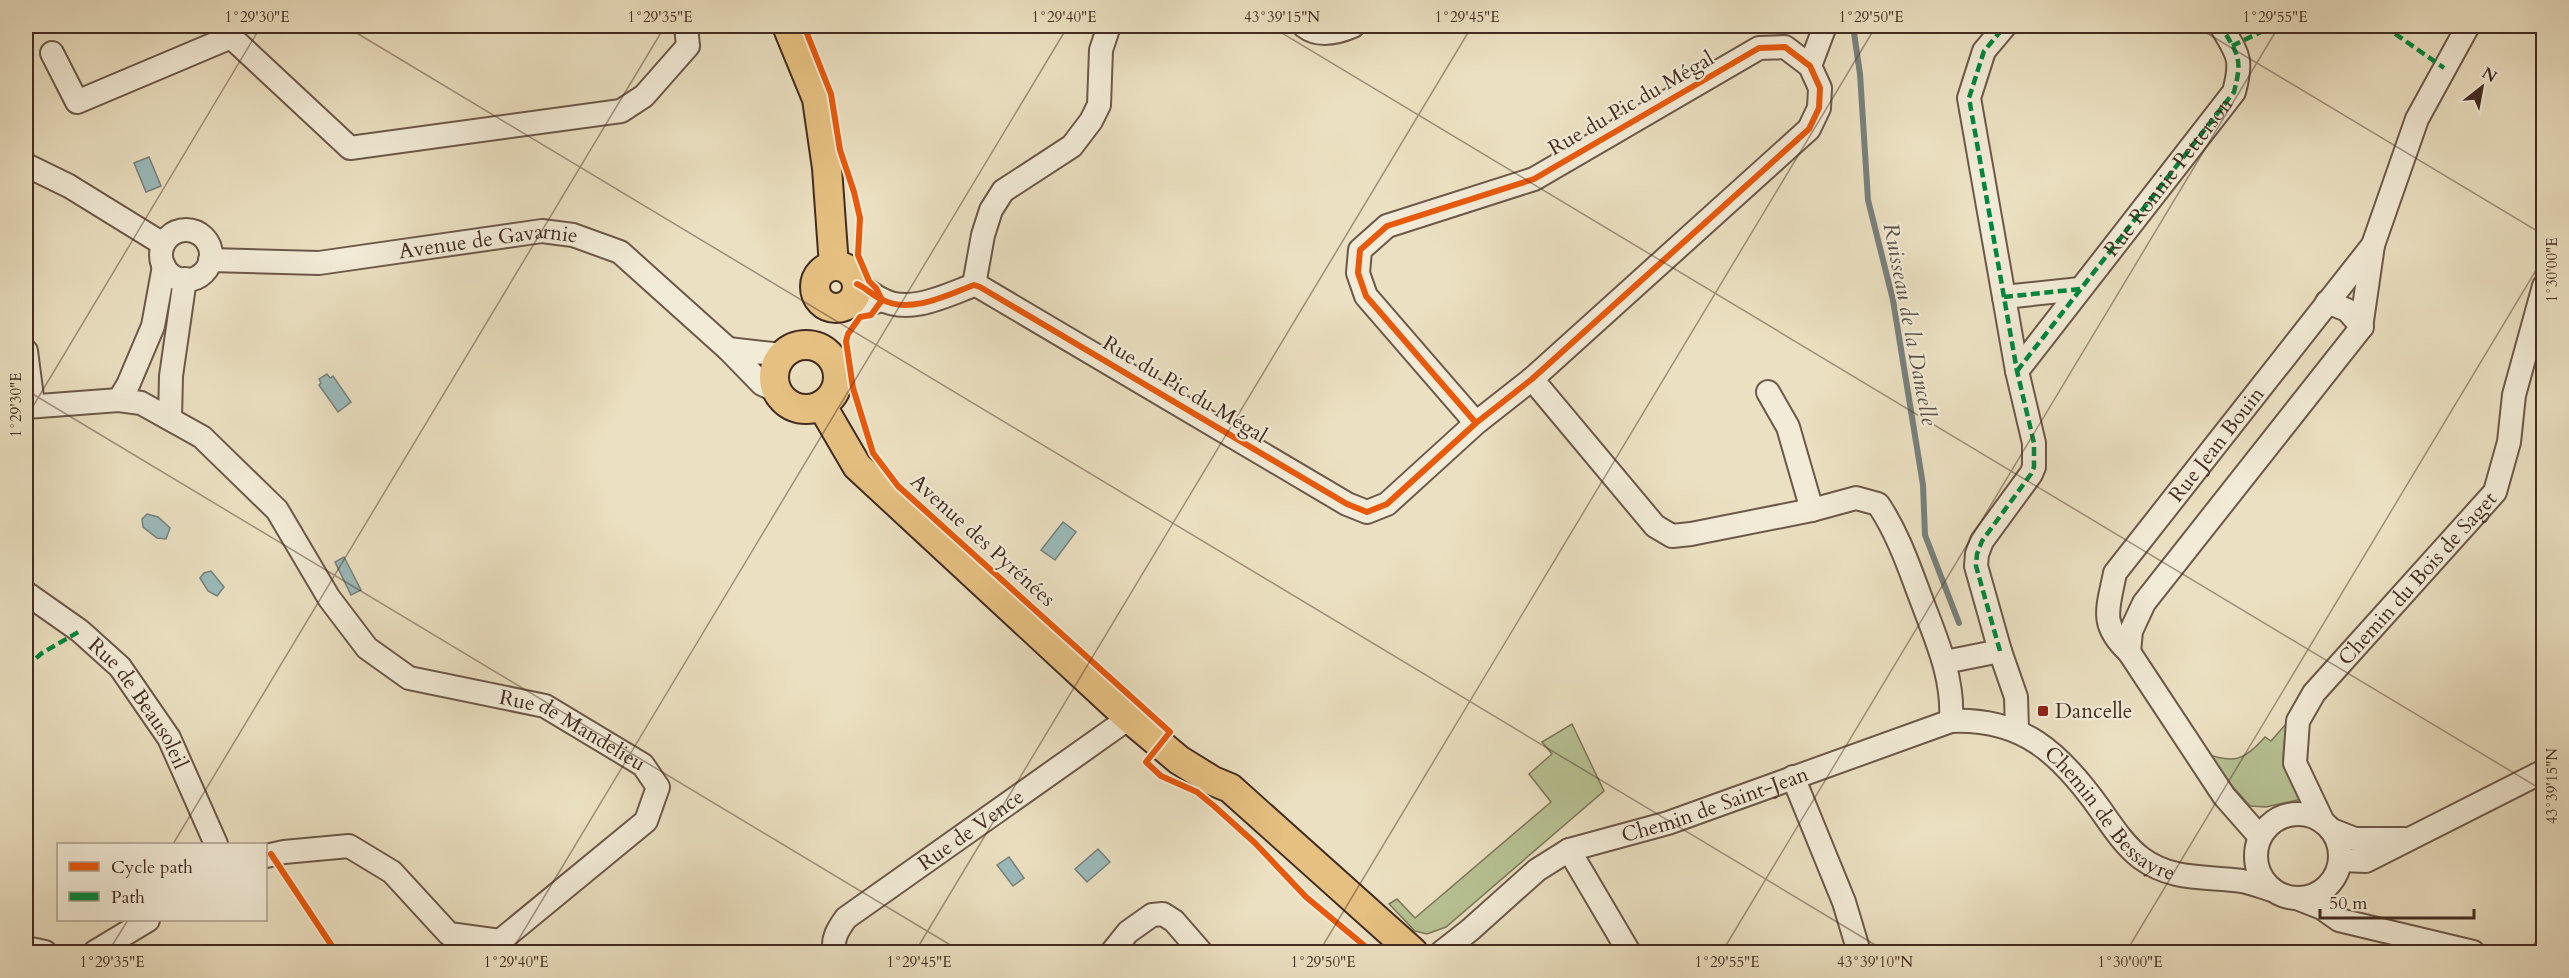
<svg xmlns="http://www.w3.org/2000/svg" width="2569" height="978" font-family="Cardo,serif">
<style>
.green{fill:#b7c293;stroke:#7c765a;stroke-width:1.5}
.water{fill:#9bbbbc;stroke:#77817e;stroke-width:1.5}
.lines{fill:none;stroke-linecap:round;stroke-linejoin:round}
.stream{stroke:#77817e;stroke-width:6}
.minor-casing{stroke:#6c5849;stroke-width:26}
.major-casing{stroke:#422b21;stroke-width:32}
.minor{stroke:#f2ebd7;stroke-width:22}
.major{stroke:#e6c080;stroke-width:28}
.quiet{stroke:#00873e;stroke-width:4.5;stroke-dasharray:9 4.5;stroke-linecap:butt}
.cycleway-casing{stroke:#f2ebd7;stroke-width:10}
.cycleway{stroke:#e8590c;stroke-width:6}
.ticks{fill:none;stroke:#422b21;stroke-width:1.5;stroke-opacity:0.45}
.poi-dot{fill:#8f2418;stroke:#f2ebd7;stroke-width:2}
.labels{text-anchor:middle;stroke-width:4.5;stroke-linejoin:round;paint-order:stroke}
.street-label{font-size:21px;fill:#422b21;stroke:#f2ebd7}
.poi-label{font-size:21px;fill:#422b21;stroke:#f2ebd7;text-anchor:start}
.water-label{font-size:22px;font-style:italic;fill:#584f48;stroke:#f2ebd7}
.neatline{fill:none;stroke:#422b21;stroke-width:2}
.ticks-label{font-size:15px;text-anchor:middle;fill:#422b21}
</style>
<rect width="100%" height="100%" fill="#ebe0c1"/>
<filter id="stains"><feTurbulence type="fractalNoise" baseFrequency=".00333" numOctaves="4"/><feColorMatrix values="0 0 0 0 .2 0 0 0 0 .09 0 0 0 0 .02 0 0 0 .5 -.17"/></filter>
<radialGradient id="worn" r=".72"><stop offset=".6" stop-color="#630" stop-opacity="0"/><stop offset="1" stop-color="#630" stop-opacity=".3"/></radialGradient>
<!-- green -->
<g class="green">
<polygon points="1572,724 1604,791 1446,927 1427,934 1415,931 1389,904 1397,899 1415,918 1551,802 1529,774 1552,754 1542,742"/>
<path d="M2286 724 2283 759 2302 799 2266 807 2250 806 2203 753C2235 764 2243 761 2265 737L2271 741Z"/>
</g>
<!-- water -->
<g class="water">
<polygon points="149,157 161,186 146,192 134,163"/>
<polygon points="327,374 330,378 333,376 351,402 338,412 319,385 321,383 319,379"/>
<polygon points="147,514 158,517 170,528 166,539 157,538 143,527 142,519"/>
<polygon points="1063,522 1076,532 1055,560 1041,550"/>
<polygon points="344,557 361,590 351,595 335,562"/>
<polygon points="211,571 224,587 217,596 208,591 200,578 204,573"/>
<polygon points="1098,849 1110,862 1087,882 1075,869"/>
<polygon points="1009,857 1024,878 1013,886 997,865"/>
</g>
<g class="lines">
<!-- stream -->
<polyline class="stream" points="1853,26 1860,74 1868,200 1893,300 1923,485 1925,535 1959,623"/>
<defs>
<g id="minor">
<path d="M1304 26C1318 37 1337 33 1353 26"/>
<polyline points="52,53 77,102 231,37 350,148 621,111 644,96 688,46 686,26"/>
<polyline points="1810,66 1825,26"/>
<polyline points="26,165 69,186 163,244"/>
<circle cx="186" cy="255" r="25"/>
<path id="s1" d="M210 260 319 263 542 231 573 235 620 252 728 349 762 384 777 391"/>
<path d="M857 284C866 288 872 295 881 299 909 315 947 295 974 285L980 287 1347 504 1367 512 1387 504 1476 423 1366 296 1358 273 1360 250 1387 226 1534 179 1759 48 1785 47 1810 66 1820 88 1819 108 1809 129 1532 379 1476 423"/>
<polyline points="974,285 983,235 991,210 1003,191 1072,146 1091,121 1099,105 1101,50 1109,26"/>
<polyline points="2004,297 2080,289"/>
<polyline points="2327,302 2347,310 2362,327"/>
<polyline points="850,303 865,305 882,300"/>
<polyline points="728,349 782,355"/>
<polyline points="26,351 33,405"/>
<path id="s2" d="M2017 371 2234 92C2243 58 2238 55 2221 26"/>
<path d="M1532 379 1655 526 1672 536 1691 534 1812 510 1856 498 1878 504C1897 532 1908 564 1920 596 1935 637 1954 676 1951 721"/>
<polyline points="1768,392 1788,427 1812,510"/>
<polyline points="119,400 128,385 153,326 164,266"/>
<path id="s3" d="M26 407 119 400 141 403 202 437 277 510 329 598 367 648 409 678 545 706 643 765 658 787 646 821 500 941 449 934 392 872 349 846 284 852 266 856"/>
<polyline points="170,418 171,376 185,279"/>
<path id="s4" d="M26 593 80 631 120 667 169 738 216 844"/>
<polyline points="2000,651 1976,566 1977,554 1982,541 2031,474 2034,467 2034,443 2017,371 1969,98 1984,51 2005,26"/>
<polyline points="2129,652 2131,631 2144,603 2361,328 2373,245 2417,119 2468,26"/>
<polyline points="1945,662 2000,651 2016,697 2017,730"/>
<polyline points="1793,777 1844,902 1859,952"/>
<circle cx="2298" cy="856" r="42"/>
<path id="s5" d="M2323 822 2295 763 2298 721 2314 693 2495 492 2509 442 2514 395 2544 286"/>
<polyline points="2332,830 2355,839 2404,839"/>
<path id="s6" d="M2260 837 2224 796 2129 652C2099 624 2108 609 2115 573L2373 245"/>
<polyline points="1569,850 1629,952"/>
<polyline points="2340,860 2366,861 2544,771"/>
<polyline points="2299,899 2322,908 2339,920 2473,952"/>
<polyline points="26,948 45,952"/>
<polyline points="95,952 148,920"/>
<path id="s7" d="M835 952C831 939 839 928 846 918L1129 718"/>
<polyline points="1112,952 1128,932 1152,915 1163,914 1174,921 1201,952"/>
<path id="s8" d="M1442 952 1470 930 1537 870 1569 850 1668 823 1951 721C2023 718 2060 753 2100 809 2112 826 2124 845 2141 858 2172 881 2206 876 2242 881 2252 883 2262 887 2272 890"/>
</g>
<g id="major">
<polyline points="787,26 817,99 827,168 834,266"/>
<circle cx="836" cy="287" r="21"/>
<circle cx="806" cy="377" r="32"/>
<polyline points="822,406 857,466 1129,718 1179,760 1213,781 1230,788 1413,952"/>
</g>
</defs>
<!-- minor casing -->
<use href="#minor" class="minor-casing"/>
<!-- major casing -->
<use href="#major" class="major-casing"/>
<!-- minor -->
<use href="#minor" class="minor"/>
<!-- major -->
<use href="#major" class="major"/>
<!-- quiet -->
<g class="quiet">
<polyline points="2384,26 2444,68"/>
<polyline points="2232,46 2273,26"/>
<polyline points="2004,297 2080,289"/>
<path d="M2017 371 2234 92C2243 58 2238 55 2221 26"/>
<polyline points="2000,651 1976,566 1977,554 1982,541 2031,474 2034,467 2034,443 2017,371 1969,98 1984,51 2005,26"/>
<polyline points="26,667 42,653 80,631"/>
</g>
<defs>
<g id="cycleway">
<polyline points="804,26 831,94 840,150 854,192 860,218 858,255 869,281 876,288 882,300 871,315 860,317 848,334 846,341 853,388 873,453 898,486 1170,732 1146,762 1161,776 1197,792 1214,806 1255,843 1306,897 1372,952"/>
<path d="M857 284C866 288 872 295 881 299 909 315 947 295 974 285L980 287 1347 504 1367 512 1387 504 1476 423 1366 296 1358 273 1360 250 1387 226 1534 179 1759 48 1785 47 1810 66 1820 88 1819 108 1809 129 1532 379 1476 423"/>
<polyline points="271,854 336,952"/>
</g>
</defs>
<!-- cycleway casing -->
<use href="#cycleway" class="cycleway-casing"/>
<!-- cycleway -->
<use href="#cycleway" class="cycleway"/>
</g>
<!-- ticks -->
<path class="ticks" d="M345 26 1887 952M1270 26 2544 791M2195 26 2544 235M26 390 962 952M26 418 261 26M173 844 665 26M26 945 37 952M108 952 128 920M511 952 1068 26M915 952 1472 26M1319 952 1876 26M1722 952 2279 26M2126 952 2544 257M2529 952 2544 929"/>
<!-- markers -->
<rect class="poi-dot" x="2037" y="705" width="12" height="12" rx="3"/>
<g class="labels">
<!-- street labels -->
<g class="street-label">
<text transform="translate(1631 103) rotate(-30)" y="7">Rue du Pic du Mégal</text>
<text dy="7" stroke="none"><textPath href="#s2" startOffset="246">Rue Ronnie Petterson</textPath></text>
<text dy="7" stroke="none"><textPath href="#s1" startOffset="280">Avenue de Gavarnie</textPath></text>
<text transform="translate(1185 389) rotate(31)" y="7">Rue du Pic du Mégal</text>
<text dy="7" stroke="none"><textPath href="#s6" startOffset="477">Rue Jean Bouin</textPath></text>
<text transform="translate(983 540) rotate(42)" y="7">Avenue des Pyrénées</text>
<text dy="7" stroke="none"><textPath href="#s5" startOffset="294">Chemin du Bois de Saget</textPath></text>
<text dy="7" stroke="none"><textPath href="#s4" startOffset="160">Rue de Beausoleil</textPath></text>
<text dy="7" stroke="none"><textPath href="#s3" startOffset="680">Rue de Mandelieu</textPath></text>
<text dy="7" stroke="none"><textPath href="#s8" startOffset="316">Chemin de Saint-Jean</textPath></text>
<text dy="7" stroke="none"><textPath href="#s8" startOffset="760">Chemin de Bessayre</textPath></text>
<text dy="7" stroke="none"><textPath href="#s7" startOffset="190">Rue de Vence</textPath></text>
</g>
<!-- poi labels -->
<g class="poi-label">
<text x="2055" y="718">Dancelle</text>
</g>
<!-- water labels -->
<g class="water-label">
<text transform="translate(1911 324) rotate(79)" y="8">Ruisseau de la Dancelle</text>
</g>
</g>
<!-- margin -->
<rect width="2569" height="978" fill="none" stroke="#ebe0c1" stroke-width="66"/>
<!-- legend -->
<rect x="57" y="843" width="210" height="78" fill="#f2ebd7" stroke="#ac9e8e" stroke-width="1.5"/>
<rect x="69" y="862" width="30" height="9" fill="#e8590c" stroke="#ac9e8e" stroke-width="1.5"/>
<text x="111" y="873" font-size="18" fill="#422b21">Cycle path</text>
<rect x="69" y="892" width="30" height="9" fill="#00873e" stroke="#ac9e8e" stroke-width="1.5"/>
<text x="111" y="903" font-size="18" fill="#422b21">Path</text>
<!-- north arrow -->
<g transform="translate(2482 87) rotate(31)" stroke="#f2ebd7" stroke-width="4.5" paint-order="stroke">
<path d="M0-4.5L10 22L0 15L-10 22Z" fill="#422b21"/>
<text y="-9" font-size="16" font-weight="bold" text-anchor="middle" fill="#422b21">N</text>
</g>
<!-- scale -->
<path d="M2320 909v9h154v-9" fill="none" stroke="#422b21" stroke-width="3"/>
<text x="2329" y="909" font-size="18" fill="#422b21" stroke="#f2ebd7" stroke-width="4.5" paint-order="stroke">50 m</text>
<rect x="33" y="33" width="2503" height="912" class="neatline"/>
<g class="ticks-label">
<text x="257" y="22">1°29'30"E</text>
<text x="660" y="22">1°29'35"E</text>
<text x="1064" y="22">1°29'40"E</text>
<text x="1282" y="22">43°39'15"N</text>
<text x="1467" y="22">1°29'45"E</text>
<text x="1871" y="22">1°29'50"E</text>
<text x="2275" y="22">1°29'55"E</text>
<text transform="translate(2552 270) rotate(-90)" y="5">1°30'00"E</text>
<text transform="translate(16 405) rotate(-90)" y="5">1°29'30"E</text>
<text transform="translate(2552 786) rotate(-90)" y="5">43°39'15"N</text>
<text x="112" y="967">1°29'35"E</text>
<text x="516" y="967">1°29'40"E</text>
<text x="919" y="967">1°29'45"E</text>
<text x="1323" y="967">1°29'50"E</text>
<text x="1727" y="967">1°29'55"E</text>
<text x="1875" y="967">43°39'10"N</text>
<text x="2130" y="967">1°30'00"E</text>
</g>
<rect width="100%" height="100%" filter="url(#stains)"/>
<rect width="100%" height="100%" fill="url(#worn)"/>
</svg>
